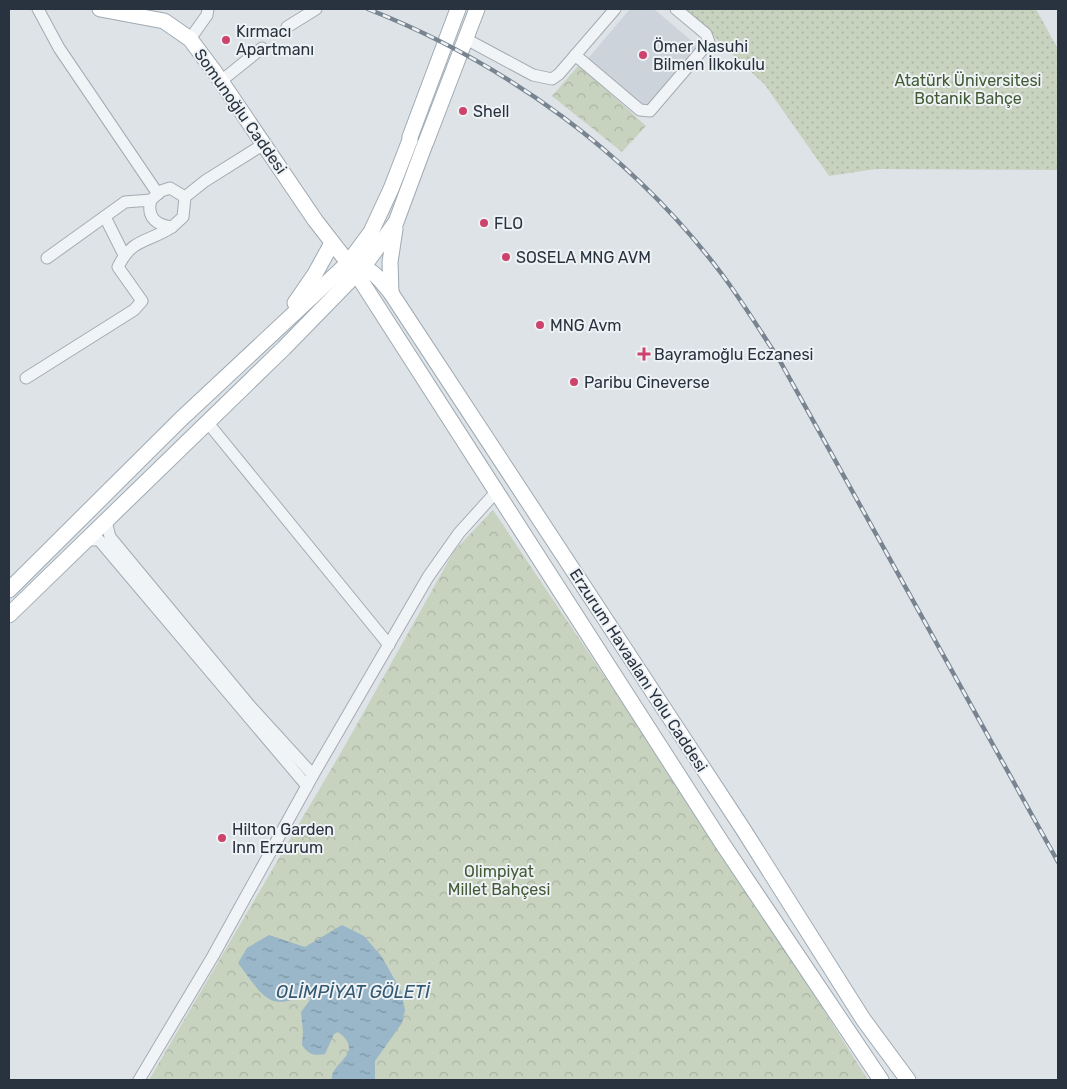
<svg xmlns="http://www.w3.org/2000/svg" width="1067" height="1089" font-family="Rubik,sans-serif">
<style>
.built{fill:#ccd3da}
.forest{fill:url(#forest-crowns)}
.garden{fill:url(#garden-dots)}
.water{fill:url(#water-ripples)}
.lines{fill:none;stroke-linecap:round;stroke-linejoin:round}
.minor-casing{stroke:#a4abb2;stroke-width:13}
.major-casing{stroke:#9eaab3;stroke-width:17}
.minor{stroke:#f1f4f6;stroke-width:11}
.major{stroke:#fff;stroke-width:15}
.rail-casing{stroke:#788591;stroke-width:4.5}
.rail{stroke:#eef2f5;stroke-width:2.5;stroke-dasharray:8;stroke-linecap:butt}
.poi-dot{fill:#cd436c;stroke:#eef2f5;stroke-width:2}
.labels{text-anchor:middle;stroke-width:4;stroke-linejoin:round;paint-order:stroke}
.poi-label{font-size:16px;fill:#28333f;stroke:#eef2f5;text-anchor:start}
.park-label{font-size:16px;fill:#425a35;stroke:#eef2f5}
.street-label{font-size:16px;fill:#28333f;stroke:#eef2f5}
.water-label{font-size:18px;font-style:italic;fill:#325872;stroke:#eef2f5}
</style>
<defs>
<pattern id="forest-crowns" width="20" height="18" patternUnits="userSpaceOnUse" patternTransform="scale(1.25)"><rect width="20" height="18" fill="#c7d2bf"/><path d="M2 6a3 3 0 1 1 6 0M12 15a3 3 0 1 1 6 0" fill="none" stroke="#abb5a5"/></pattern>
<pattern id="garden-dots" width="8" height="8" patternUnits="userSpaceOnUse" patternTransform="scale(1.25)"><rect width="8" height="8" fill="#c7d2bf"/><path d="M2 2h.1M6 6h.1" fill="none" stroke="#abb5a5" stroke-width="1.8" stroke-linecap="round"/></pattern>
<pattern id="water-ripples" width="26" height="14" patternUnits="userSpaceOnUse" patternTransform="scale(1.25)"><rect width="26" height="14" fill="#99b7c8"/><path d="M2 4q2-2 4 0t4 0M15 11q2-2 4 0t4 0" fill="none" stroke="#7d95a4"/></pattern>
</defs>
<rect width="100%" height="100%" fill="#dee3e8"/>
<!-- built -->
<polygon class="built" points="630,9 654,9 700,48 644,112 585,62"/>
<!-- forest -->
<g class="forest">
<polygon points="579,65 646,126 622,152 552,96"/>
<polygon points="493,510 749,892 868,1080 149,1080 347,742 454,551"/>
</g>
<!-- garden -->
<polygon class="garden" points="684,9 1036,9 1058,49 1058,170 876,169 829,176 765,85"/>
<!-- water -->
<path class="water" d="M342 925 364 936 382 957 401 991 405 1010 402 1023 375 1061V1080H332C329 1063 367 1053 338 1032L334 1034 325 1054C314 1056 309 1055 302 1045L303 1032 301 1012 310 1000V991C269 1016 262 994 238 963L247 948 269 935 305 947Z"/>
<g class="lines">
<defs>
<g id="minor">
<polyline points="38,9 59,48 158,194"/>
<polyline points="287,27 316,9"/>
<polyline points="190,39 207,15 208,9"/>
<polyline points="466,39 533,75 552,79 559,74 615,9"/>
<polyline points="575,55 640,110 650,111 709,42 706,34 676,9"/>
<polyline points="221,81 262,48"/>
<polyline points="152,199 161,191 170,188 185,197"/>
<polyline points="105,217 124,255"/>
<polyline points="172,227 183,217 185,197 205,181 264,144"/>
<path d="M26 378 134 310 142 301 118 267C132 238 147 243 172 227 157 225 146 218 151 200L125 202 47 258"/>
<polyline points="208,423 389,645"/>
<polyline points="106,521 110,537 250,706 313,775"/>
<polyline points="86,540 99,540 307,786"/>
<polyline points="139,1080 213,956 313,775 428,577 459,533 496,492"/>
</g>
<g id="major">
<polyline points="100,9 164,21 190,39 214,71 315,220 356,273 722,843 881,1080"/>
<polyline points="410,137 458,9"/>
<polyline points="426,142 477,9"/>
<path d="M348 263C370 267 377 275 391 293L743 829 863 1019 908 1080"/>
<polyline points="391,293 390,262 395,229"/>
<polyline points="295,303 315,274 332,243"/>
<polyline points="9,590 181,419 348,263 371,232 391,189 410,140"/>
<polyline points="9,615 284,348 364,266 396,222 425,144"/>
</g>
</defs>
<!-- minor casing -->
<use href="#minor" class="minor-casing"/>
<!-- major casing -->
<use href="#major" class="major-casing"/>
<!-- minor -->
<use href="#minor" class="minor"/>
<!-- major -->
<use href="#major" class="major"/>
<defs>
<path id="rail" d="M368 9C507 64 631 154 721 273 742 301 761 332 780 361L1058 862"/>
</defs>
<!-- rail casing -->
<use href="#rail" class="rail-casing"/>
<!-- rail -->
<use href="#rail" class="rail"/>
</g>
<!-- markers -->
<g class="poi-dot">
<circle cx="226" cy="40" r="5"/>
<circle cx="643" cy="55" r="5"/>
<circle cx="463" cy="111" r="5"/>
<circle cx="484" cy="223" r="5"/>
<circle cx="506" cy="257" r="5"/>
<circle cx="540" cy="325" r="5"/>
<path d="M641.5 346.5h5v5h5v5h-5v5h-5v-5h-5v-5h5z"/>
<circle cx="574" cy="382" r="5"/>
<circle cx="222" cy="838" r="5"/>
</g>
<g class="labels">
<!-- poi labels -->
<g class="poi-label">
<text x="236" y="37">Kırmacı<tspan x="236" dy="18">Apartmanı</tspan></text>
<text x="653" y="52">Ömer Nasuhi<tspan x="653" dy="18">Bilmen İlkokulu</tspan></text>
<text x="473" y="117">Shell</text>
<text x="494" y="229">FLO</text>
<text x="516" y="263">SOSELA MNG AVM</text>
<text x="550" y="331">MNG Avm</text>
<text x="654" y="360">Bayramoğlu Eczanesi</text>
<text x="584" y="388">Paribu Cineverse</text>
<text x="232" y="835">Hilton Garden<tspan x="232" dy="18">Inn Erzurum</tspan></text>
</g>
<!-- park labels -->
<g class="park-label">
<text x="968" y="86">Atatürk Üniversitesi<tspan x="968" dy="18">Botanik Bahçe</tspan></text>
<text x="499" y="877">Olimpiyat<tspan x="499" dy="18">Millet Bahçesi</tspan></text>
</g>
<!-- street labels -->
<g class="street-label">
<text transform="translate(241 111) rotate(55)" y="6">Somunoğlu Caddesi</text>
<text transform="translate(639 670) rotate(57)" y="6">Erzurum Havaalanı Yolu Caddesi</text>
</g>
<!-- water labels -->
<g class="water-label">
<text x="353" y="998">OLİMPİYAT GÖLETİ</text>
</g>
</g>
<!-- border -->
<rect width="1067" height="1089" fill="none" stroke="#28333f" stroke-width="20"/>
</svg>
